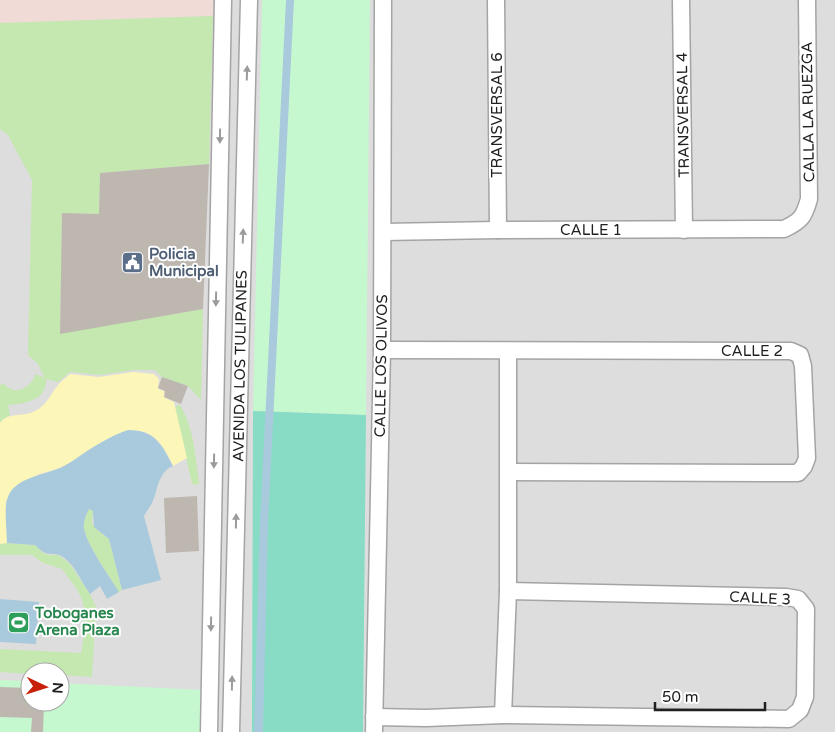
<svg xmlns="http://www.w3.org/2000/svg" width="835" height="732" font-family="'Varela Round',sans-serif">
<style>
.residential{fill:#dedddd;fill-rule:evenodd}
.commercial{fill:#f0dbd7}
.grass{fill:#c4e8af}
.sand{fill:#fcf7b8}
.park{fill:#c6f8d0}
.pitch{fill:#88dcc5}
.water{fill:#a9cadc}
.building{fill:#bdb7b0}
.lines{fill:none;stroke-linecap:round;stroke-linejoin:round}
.street-casing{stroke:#a4a4a4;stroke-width:19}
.street{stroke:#fff;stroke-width:16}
.oneway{fill:#9b9b9b}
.labels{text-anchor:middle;stroke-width:4;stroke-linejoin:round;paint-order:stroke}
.street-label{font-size:15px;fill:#202020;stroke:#fff}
.service-label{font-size:15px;font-weight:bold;fill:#4e5e75;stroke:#fff;text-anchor:start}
.leisure-label{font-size:15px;font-weight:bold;fill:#27864d;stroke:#fff;text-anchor:start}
</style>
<rect width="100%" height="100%" fill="#f0eee7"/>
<!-- residential -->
<path class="residential" d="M0 0H835V732H0ZM30 672H60V702H30Z"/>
<!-- commercial -->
<polygon class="commercial" points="0,0 213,0 213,16 0,23"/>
<!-- grass -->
<g class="grass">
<path d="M213 16 209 164 100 173 99 214 62 213 60 333 203 309 201 400 188 386 162 377 155 370H134L99 375 70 372 58 382 46 379C47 401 24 404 8 405L10 415 2 420 0 423V385L4 384C16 397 30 388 36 374L45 378 38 364 28 355 32 180 8 135 0 129V23Z"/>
<path d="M179 404C194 426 195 456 199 482L197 485 192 484 175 408Z"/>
<path d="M89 509 93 511 92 523 98 531 109 539 122 590 119 592C110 577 86 544 84 528 83 523 86 514 89 509Z"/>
<path d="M7 543 35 545 43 553 49 555H58L69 563 90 594 96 607 92 677 60 675V672H30V674L0 672V649L81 653C84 641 86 615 83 603 80 591 69 579 62 569L43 563 32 555H0V544Z"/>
</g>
<!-- sand -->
<path class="sand" d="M133 372 154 374 159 379 158 389 164 391 165 398 174 402 187 458 173 466C169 457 164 447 157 440 129 413 90 453 64 466 59 469 52 470 46 472 26 478 20 485 6 501L7 543 0 544V423C8 412 22 417 33 412 46 407 50 395 58 385 61 381 66 378 70 374L99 377Z"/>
<!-- park -->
<g class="park">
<polygon points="262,0 370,0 366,415 253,411"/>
<polygon points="0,680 30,681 30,702 60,702 60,683 202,690 201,732 0,732"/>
</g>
<!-- pitch -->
<polygon class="pitch" points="253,411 366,415 363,732 252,732"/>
<!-- water -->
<g class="water">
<polygon points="286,0 294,0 268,523 263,732 254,732 260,523"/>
<path d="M128 430C155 430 162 445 173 466 160 471 158 486 154 498 152 505 147 510 144 516L161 580 122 590 109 539 94 527 93 511 89 509C86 514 83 523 84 528 86 544 110 577 119 592L107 599 100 586 90 594C82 583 75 565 63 557 52 550 49 560 35 545L7 543C7 532 4 510 7 500 13 476 46 476 64 466 72 462 79 456 87 451 100 443 113 435 128 430Z"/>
<polygon points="0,599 39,602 36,644 0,642"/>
</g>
<!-- building -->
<g class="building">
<polygon points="209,164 203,309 60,334 62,213 99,214 100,173"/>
<polygon points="162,377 188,386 181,404 164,397 165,391 158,388"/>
<polygon points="197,496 199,551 166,553 164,498"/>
<polygon points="0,687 30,688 30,702 44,702 43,732 31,732 32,718 0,717"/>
</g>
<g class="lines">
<defs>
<g id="street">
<polyline points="496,0 498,230"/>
<polyline points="681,0 684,230"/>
<path d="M383 232 498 230 784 229C801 221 804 217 809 199L807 0"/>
<polyline points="382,350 791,351 800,355 803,366 807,458 804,466 798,473 509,472"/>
<polyline points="503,715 508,591 508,351"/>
<polyline points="374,717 426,718 503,715 789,719 800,710 805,697 806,609 798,599 786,597 508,591"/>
<polyline points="209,732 223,0"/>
<polyline points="231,732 249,0"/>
<polyline points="374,732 382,350 383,0"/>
</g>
</defs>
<!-- street casing -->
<use href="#street" class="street-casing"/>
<!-- street -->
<use href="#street" class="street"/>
</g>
<!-- one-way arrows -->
<defs><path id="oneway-solid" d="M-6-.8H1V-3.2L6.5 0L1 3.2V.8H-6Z" transform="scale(1.25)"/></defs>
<g class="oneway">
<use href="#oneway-solid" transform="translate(247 73) rotate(-88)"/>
<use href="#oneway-solid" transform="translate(220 136) rotate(91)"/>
<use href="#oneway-solid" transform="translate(243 236) rotate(-88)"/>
<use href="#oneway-solid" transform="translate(216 299) rotate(91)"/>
<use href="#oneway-solid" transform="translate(214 461) rotate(91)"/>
<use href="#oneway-solid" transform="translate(236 521) rotate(-89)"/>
<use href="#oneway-solid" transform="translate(211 624) rotate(91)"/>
<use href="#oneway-solid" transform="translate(232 683) rotate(-89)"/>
</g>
<!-- icons -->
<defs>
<symbol id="civic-square" viewBox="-11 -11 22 22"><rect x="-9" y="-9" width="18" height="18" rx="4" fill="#5c6f8a" stroke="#fff"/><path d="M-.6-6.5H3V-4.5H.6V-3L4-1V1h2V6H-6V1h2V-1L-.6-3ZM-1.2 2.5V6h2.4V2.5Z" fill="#fff"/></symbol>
<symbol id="stadium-square" viewBox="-11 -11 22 22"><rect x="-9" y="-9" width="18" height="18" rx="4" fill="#2e9e5b" stroke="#fff"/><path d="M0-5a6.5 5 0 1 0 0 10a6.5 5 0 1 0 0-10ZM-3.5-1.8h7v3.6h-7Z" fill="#fff"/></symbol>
</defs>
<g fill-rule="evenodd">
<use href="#civic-square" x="120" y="250" width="25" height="25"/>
<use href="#stadium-square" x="6" y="610" width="25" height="25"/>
</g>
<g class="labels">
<!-- street labels -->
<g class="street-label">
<text transform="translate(808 112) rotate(-91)" y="5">CALLA LA RUEZGA</text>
<text transform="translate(497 115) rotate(-90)" y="5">TRANSVERSAL 6</text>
<text transform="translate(683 115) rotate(-91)" y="5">TRANSVERSAL 4</text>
<text x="591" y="235">CALLE 1</text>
<text x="752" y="356">CALLE 2</text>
<text transform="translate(240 366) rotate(-89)" y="5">AVENIDA LOS TULIPANES</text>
<text transform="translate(381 366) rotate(-89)" y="5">CALLE LOS OLIVOS</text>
<text transform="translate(760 598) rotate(3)" y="5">CALLE 3</text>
</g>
<!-- service labels -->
<g class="service-label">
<text x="149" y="259">Policia<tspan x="149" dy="17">Municipal</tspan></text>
</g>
<!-- leisure labels -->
<g class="leisure-label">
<text x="35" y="618">Toboganes<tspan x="35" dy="17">Arena Plaza</tspan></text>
</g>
</g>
<!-- north arrow -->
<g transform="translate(45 687) rotate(94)"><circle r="24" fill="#ffffff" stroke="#a6a6a6"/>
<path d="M0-4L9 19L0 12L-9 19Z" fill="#c81f08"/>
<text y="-8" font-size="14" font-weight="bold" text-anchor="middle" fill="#202020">N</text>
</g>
<!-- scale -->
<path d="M655 702v8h110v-8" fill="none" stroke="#202020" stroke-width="2.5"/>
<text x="662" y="702" font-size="15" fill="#202020" stroke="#ffffff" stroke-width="4" paint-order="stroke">50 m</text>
</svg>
